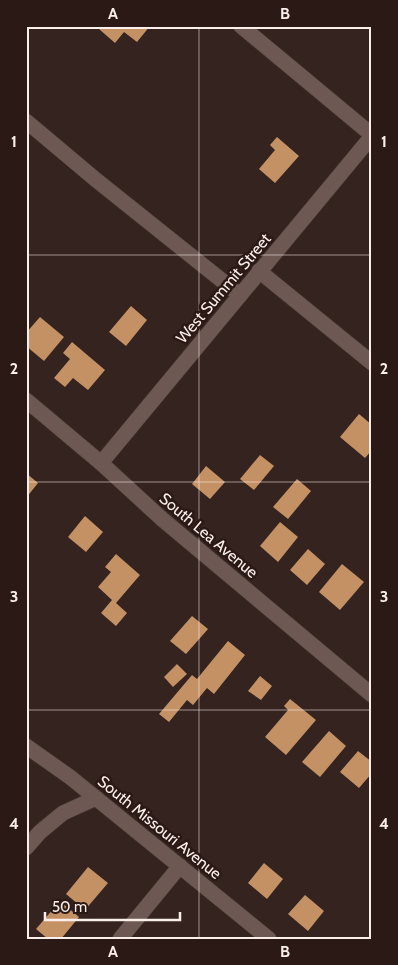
<svg xmlns="http://www.w3.org/2000/svg" width="398" height="965" font-family="Cabin,sans-serif">
<style>
.building{fill:#c49165}
.lines{fill:none;stroke-linecap:round;stroke-linejoin:round}
.minor-casing{stroke:#4d3e3a;stroke-width:16}
.minor{stroke:#6d5853;stroke-width:15}
.grid{fill:none;stroke:#fbefec;stroke-width:1;stroke-opacity:0.55}
.labels{text-anchor:middle;stroke-width:5;stroke-linejoin:round;paint-order:stroke}
.street-label{font-size:16px;fill:#fbefec;stroke:#2b1915}
.neatline{fill:none;stroke:#fbefec;stroke-width:2}
.grid-label{font-size:16px;text-anchor:middle;font-weight:bold;fill:#fbefec}
</style>
<rect width="100%" height="100%" fill="#35231f"/>
<!-- building -->
<g class="building">
<polygon points="101,26 150,26 137,42 124,32 115,43 99,29"/>
<polygon points="277,137 299,156 275,183 259,169 275,150 270,145"/>
<polygon points="131,306 147,320 126,346 109,332"/>
<polygon points="40,317 64,337 44,361 26,346 26,333"/>
<polygon points="72,342 105,370 88,390 73,378 65,387 54,378 70,359 63,353"/>
<polygon points="359,414 372,425 372,450 365,458 340,437"/>
<polygon points="260,455 274,466 254,490 240,479"/>
<polygon points="206,466 225,482 210,499 192,484"/>
<polygon points="26,473 38,483 26,498"/>
<polygon points="297,479 311,491 288,519 273,507"/>
<polygon points="85,516 103,532 86,552 68,537"/>
<polygon points="280,522 298,537 278,562 260,546"/>
<polygon points="308,549 325,564 307,585 290,570"/>
<polygon points="116,554 140,575 116,603 127,613 116,626 101,613 112,600 98,587 111,572 105,567"/>
<polygon points="342,564 364,582 340,610 319,592"/>
<polygon points="192,616 208,629 186,654 170,641"/>
<polygon points="228,641 245,655 214,694 207,688 193,705 187,700 169,722 159,714 192,675 197,679"/>
<polygon points="177,664 187,674 173,687 164,677"/>
<polygon points="260,676 272,686 261,700 248,691"/>
<polygon points="290,699 316,720 286,755 265,737 288,710 284,706"/>
<polygon points="329,731 346,746 320,777 302,762"/>
<polygon points="358,751 372,762 372,773 359,788 340,772"/>
<polygon points="264,863 283,879 267,899 248,883"/>
<polygon points="88,867 108,883 85,910 66,894"/>
<polygon points="305,895 324,911 308,931 288,914"/>
<polygon points="60,901 79,917 61,939 48,939 36,929"/>
</g>
<g class="lines">
<defs>
<g id="minor">
<polyline points="241,26 372,135"/>
<polyline points="26,121 95,179 240,295"/>
<polyline points="259,271 372,363"/>
<polyline points="26,400 101,463 162,519 372,695"/>
<polyline points="101,463 372,136"/>
<polyline points="26,746 70,777 269,939"/>
<polyline points="26,848 40,832 63,813 96,798"/>
<polyline points="120,939 180,866"/>
</g>
</defs>
<!-- minor casing -->
<use href="#minor" class="minor-casing"/>
<!-- minor -->
<use href="#minor" class="minor"/>
</g>
<!-- grid -->
<path class="grid" d="M199 26V939M26 255H372M26 482H372M26 710H372"/>
<g class="labels">
<!-- street labels -->
<g class="street-label">
<text transform="translate(223 288) rotate(-50)" y="6">West Summit Street</text>
<text transform="translate(209 535) rotate(40)" y="6">South Lea Avenue</text>
<text transform="translate(160 827) rotate(39)" y="6">South Missouri Avenue</text>
</g>
</g>
<!-- border -->
<rect width="398" height="965" fill="none" stroke="#2b1915" stroke-width="55"/>
<!-- scale -->
<path d="M45 912v8h135v-8" fill="none" stroke="#fbefec" stroke-width="2.5"/>
<text x="52" y="912" font-size="15" fill="#fbefec" stroke="#2b1915" stroke-width="4" paint-order="stroke">50 m</text>
<rect x="28" y="28" width="342" height="910" class="neatline"/>
<g class="grid-label">
<text x="113" y="19">A</text>
<text x="285" y="19">B</text>
<text x="14" y="147">1</text>
<text x="384" y="147">1</text>
<text x="14" y="374">2</text>
<text x="384" y="374">2</text>
<text x="14" y="602">3</text>
<text x="384" y="602">3</text>
<text x="14" y="829">4</text>
<text x="384" y="829">4</text>
<text x="113" y="957">A</text>
<text x="285" y="957">B</text>
</g>
</svg>
